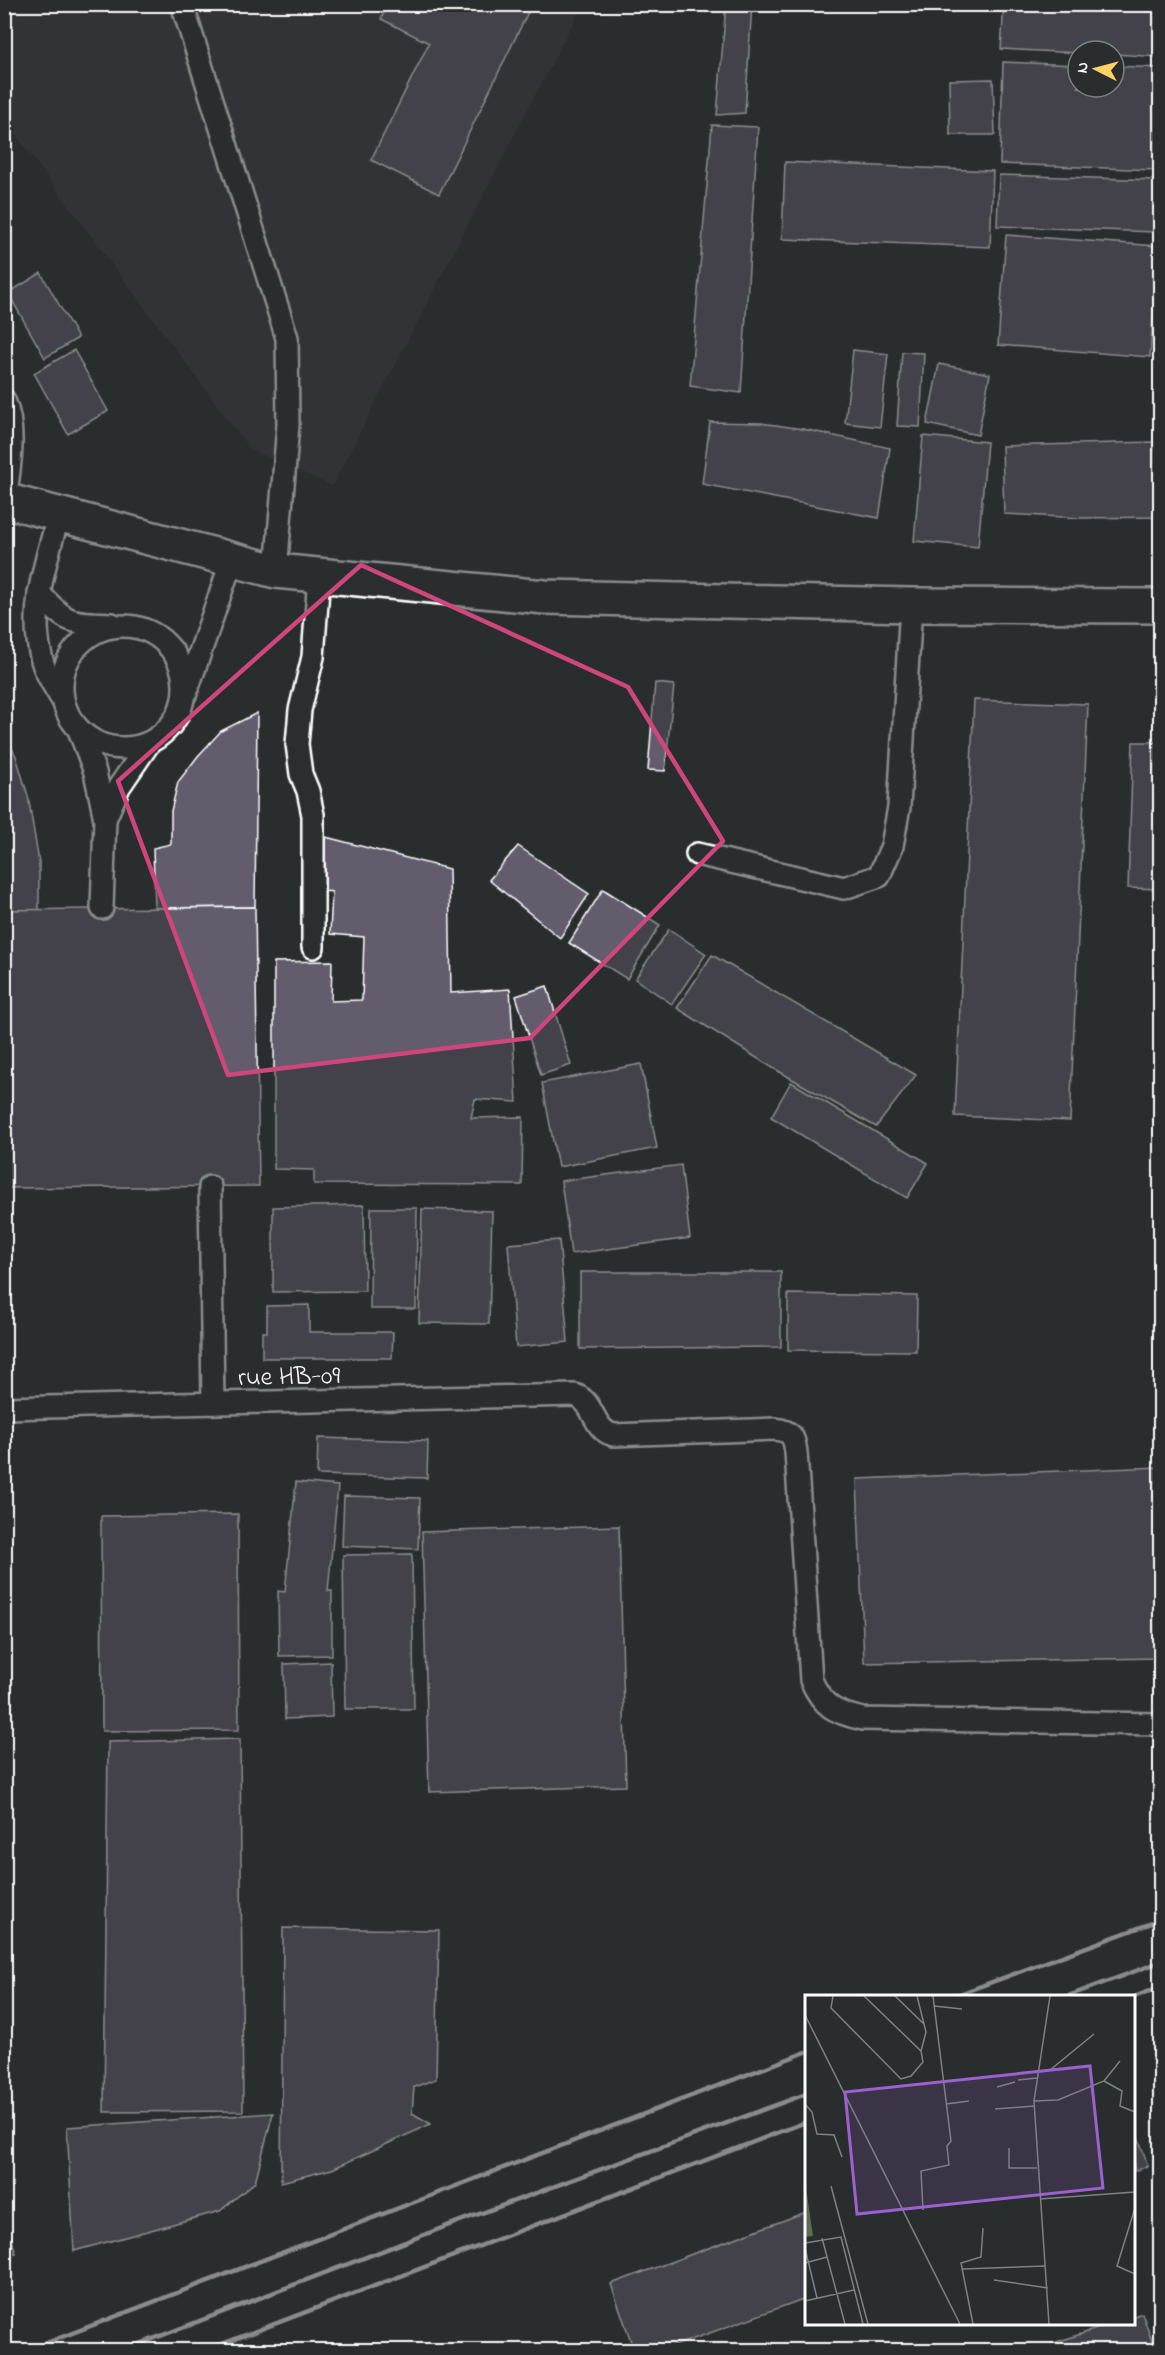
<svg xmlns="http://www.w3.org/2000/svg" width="1165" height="2355" font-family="'Indie Flower',sans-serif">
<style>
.built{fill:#3b3b41}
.building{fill:#625c6d;stroke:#fff;stroke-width:1.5}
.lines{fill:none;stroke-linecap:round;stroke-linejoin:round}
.service-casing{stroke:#fff;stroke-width:26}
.tertiary-casing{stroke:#fff;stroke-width:38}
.service{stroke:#2a2d2e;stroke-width:21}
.tertiary{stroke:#2a2d2e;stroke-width:33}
.rail{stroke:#fff;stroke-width:4.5}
.marked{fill:none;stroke:#ce467c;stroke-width:4.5;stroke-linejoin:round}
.labels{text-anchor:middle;stroke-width:4.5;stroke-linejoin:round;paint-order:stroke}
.street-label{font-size:26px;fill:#fff;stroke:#2a2d2e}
.inset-road{fill:none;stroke:#7f8182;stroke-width:1.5}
.view{fill:#9c61cf;fill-opacity:0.15;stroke:#9c61cf;stroke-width:3}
.inset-edge{fill:none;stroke:#fff;stroke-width:3}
</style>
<rect width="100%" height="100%" fill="#2a2d2e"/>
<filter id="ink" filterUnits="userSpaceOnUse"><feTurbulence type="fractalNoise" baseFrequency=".0167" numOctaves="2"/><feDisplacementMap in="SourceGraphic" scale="12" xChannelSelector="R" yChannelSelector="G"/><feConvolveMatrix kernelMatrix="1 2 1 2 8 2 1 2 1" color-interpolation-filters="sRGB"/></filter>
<g filter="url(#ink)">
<!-- built -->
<polygon class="built" points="5,5 582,5 332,486 250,449 9,126 5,115"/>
<!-- building -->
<g class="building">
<polygon points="388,4 532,4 439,194 371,160 429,43 381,19"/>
<polygon points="726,4 752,4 745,113 717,115"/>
<polygon points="1004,4 1160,4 1160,57 1114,54 1114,51 1078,53 1001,49"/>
<polygon points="1003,62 1078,65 1078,87 1114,87 1114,66 1160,68 1156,170 1000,164"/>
<polygon points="993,79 995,135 950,135 949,80"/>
<polygon points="712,125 758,127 741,393 690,386"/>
<polygon points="785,162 993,171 990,247 782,239"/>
<polygon points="999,175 1156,180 1154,232 997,226"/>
<polygon points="1006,235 1158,246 1150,357 998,345"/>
<polygon points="41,273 78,338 45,358 8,293"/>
<polygon points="74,350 108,411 68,434 34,373"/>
<polygon points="853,350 888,354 880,427 845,423"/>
<polygon points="902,352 924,353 920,427 897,426"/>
<polygon points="939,364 990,374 978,435 927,424"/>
<polygon points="710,422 761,423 803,429 890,448 879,518 702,484"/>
<polygon points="923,436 987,442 978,547 914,541"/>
<polygon points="1155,442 1160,517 1081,518 1004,514 1002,446"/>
<polygon points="655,683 674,685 665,771 648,770"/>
<polygon points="974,700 1088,704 1070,1121 955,1116"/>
<polygon points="257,713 255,907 155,908 153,848 171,844 171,811 178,782 198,756 221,731"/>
<polygon points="4,733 16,756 28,796 39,862 39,910 4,910"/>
<polygon points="1133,742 1160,742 1160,889 1128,888"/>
<polygon points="322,836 449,869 451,993 510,989 517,1102 475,1099 471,1118 523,1117 522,1185 314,1184 314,1170 274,1169 274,962 332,961 331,1001 362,1000 364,937 330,934 332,892 325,891"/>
<polygon points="518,846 589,894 560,938 489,880"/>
<polygon points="603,889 660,925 627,979 569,943"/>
<polygon points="255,907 259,1186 4,1188 4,910"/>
<polygon points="669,929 706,954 672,1004 635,979"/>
<polygon points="712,955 916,1075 876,1127 773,1068 677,1008"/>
<polygon points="547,986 571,1065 541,1075 516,996"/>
<polygon points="641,1064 657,1148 558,1167 542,1083"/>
<polygon points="791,1082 928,1163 907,1198 771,1117"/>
<polygon points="681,1165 690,1238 571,1254 561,1181"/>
<polygon points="364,1205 365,1291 273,1292 273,1207"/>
<polygon points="371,1208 417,1208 416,1309 370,1309"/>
<polygon points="422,1209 492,1211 489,1324 419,1323"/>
<polygon points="559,1240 568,1342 516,1347 508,1244"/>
<polygon points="580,1272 781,1272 781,1347 580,1349"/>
<polygon points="788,1294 917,1296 916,1351 788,1350"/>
<polygon points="309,1305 309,1332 393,1332 392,1358 262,1358 262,1332 267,1332 267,1306"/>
<polygon points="318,1438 428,1441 427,1478 317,1475"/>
<polygon points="1160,1467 1160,1658 864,1663 857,1479"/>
<polygon points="296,1482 338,1486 328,1591 332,1591 332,1655 279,1656 278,1591 285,1592"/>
<polygon points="344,1496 420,1498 418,1549 342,1546"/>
<polygon points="238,1514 239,1730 102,1731 101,1516"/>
<polygon points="619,1526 626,1786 429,1792 422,1532"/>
<polygon points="412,1554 414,1709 345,1709 343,1555"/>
<polygon points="331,1662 332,1717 285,1719 284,1664"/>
<polygon points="240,1739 243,2111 104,2112 108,1742"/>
<polygon points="283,1928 439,1930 436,2079 414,2087 412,2113 431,2124 332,2169 281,2182"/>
<polygon points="273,2113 255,2182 220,2211 74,2251 67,2127"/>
<polygon points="1134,2125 1148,2166 1134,2171"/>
<polygon points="806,2212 806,2298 663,2350 634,2350 611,2284"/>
<polygon points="4,2215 16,2253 4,2257"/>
<polygon points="1142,2313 1155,2350 1032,2350 1112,2324 1134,2324 1134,2316"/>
</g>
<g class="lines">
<defs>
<g id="service">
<polyline points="182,4 287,338 288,425 276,571"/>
<path d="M4 400C17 431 9 469 5 501"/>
<path d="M59 514C46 562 28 611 42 660 45 673 54 686 61 698"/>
<path d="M39 593C68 625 70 622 112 624"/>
<circle cx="123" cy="687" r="61"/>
<polyline points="186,693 232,560"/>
<polyline points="79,730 95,772 105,819 102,908"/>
<polyline points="105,819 119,787 149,743"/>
<polyline points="697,854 844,888 879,876 892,846 899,807 911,605"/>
<polyline points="313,947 313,815 308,791 301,774 297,744 300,710 313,657 319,576"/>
<polyline points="210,1187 213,1403"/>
<path d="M4 1408 575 1395C595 1402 592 1429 613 1435L775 1429C792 1431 794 1437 796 1452L811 1680C823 1707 835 1713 863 1719L1160 1724"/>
</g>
<polyline id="tertiary" points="4,500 276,571 545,597 911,605 1160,606"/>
</defs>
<!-- service casing -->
<use href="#service" class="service-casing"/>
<!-- tertiary casing -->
<use href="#tertiary" class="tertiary-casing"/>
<!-- service -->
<use href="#service" class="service"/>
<!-- tertiary -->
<use href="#tertiary" class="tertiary"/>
<!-- rail -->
<g class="rail">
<polyline points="954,1996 1160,1920"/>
<polyline points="1068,1996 1160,1962"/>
<polyline points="1134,1997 1160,1987"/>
<polyline points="28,2350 806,2052"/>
<polyline points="124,2350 460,2221 806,2094"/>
<polyline points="206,2350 806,2122"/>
</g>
</g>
</g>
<!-- marked area -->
<path d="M0 0H1165V2355H0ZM361 565 628 687 723 841 530 1038 228 1075 118 781Z" fill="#2a2d2e" fill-opacity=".55" fill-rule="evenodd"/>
<path class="marked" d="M361 565 628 687 723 841 530 1038 228 1075 118 781Z"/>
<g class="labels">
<!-- street labels -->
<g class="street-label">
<text transform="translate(289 1375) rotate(-1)" y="9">rue HB-09</text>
</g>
</g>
<!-- overview -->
<g transform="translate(805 1995)">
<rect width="330" height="330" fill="#2a2d2e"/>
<path d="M0 186 8 241 0 242Z" fill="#5e6a52"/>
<path class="inset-road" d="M28 1 26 13 96 84 106 81 118 67 116 56M59 1 116 56 121 37 112 1M90 1 119 29M129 11 157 14M0 20 155 329M233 77 245 75 289 39M213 85 232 83M299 86 317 96 315 111 330 117M192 92 210 87M229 106 253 105 299 86 315 66M0 109 7 117 12 139 29 140 37 162M141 109 164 106M190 114 229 111M204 153V173H232M26 191 63 329M235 204 330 197M330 213 312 271 330 279M118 215 116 176 144 170 142 151 146 146 128 1M17 243 40 329M0 248 36 242 58 329M0 253 12 303M0 268 22 262M158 274 241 271M189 285 243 293M0 306 49 295M168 329 156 268 176 262 178 233M244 329 229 106 245 1"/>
<path class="view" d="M285 71 298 193 52 219 40 97Z"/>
<rect width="330" height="330" class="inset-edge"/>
</g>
<!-- margin -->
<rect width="1165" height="2355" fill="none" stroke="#2a2d2e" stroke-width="24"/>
<rect x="12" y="12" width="1141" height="2331" fill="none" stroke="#fff" stroke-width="2" filter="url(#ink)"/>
<!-- north arrow -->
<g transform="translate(1096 69) rotate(276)"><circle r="28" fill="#2a2d2e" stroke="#7f8182" stroke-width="1.5"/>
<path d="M0-4.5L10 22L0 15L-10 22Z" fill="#ffd166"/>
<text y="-9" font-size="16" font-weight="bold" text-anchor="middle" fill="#ffffff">N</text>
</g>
</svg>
